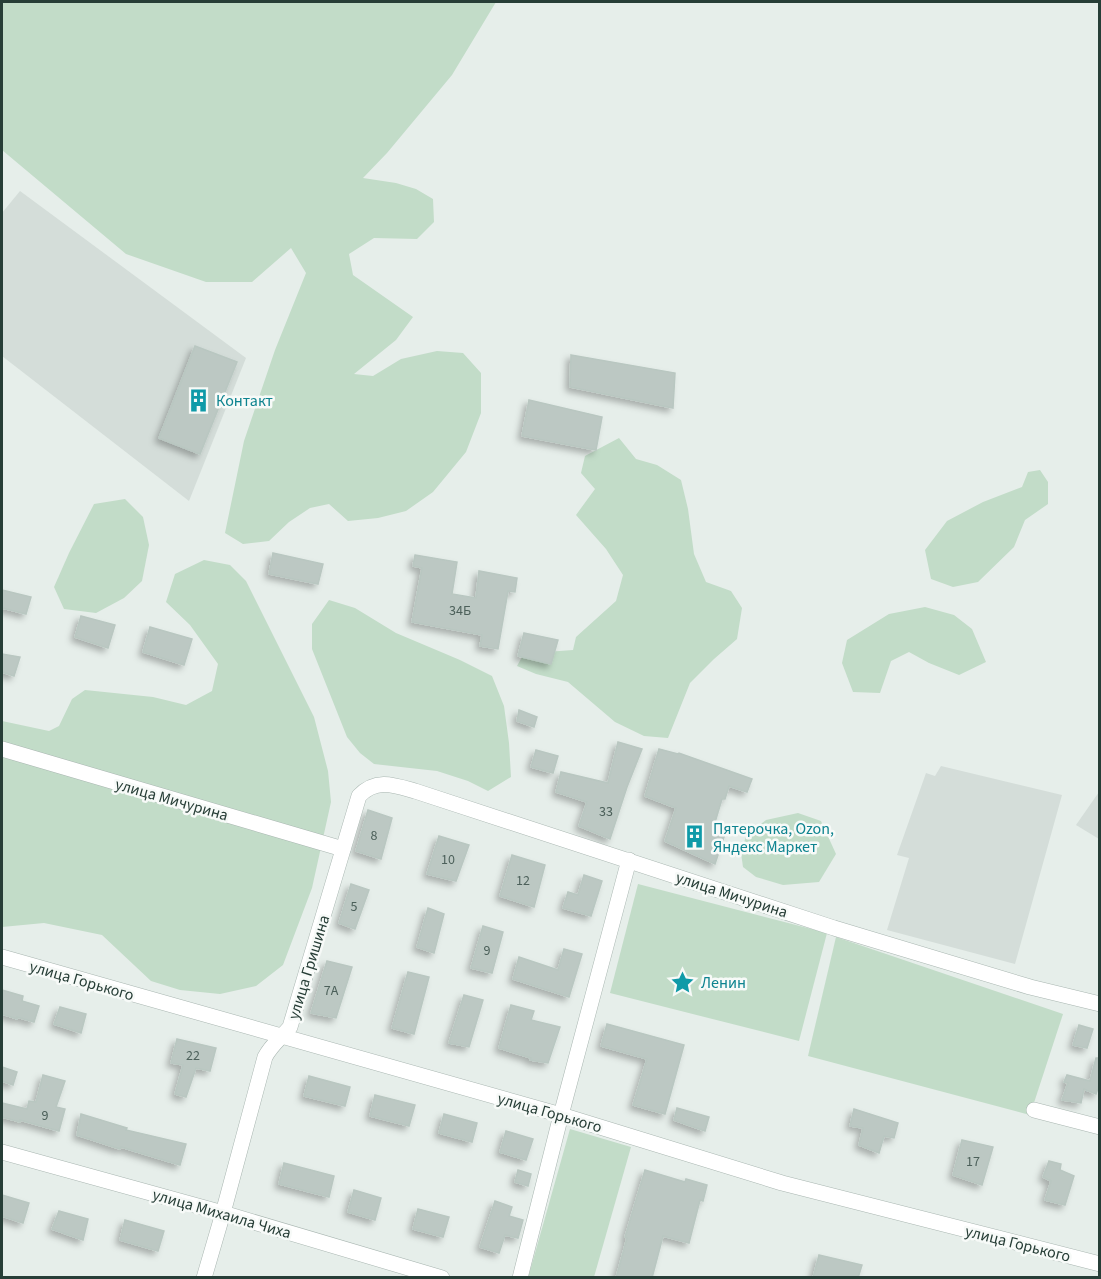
<svg xmlns="http://www.w3.org/2000/svg" width="1101" height="1279" font-family="'Source Sans 3',sans-serif">
<style>
.built{fill:#d4ddd9}
.green{fill:#c2dcc8}
.building{fill:#bcc8c3;stroke:#b9c7c1;stroke-width:1.5;filter:url(#shadow)}
.lines{fill:none;stroke-linecap:round;stroke-linejoin:round}
.minor-casing{stroke:#a9b6b1;stroke-width:16}
.minor{stroke:#fff;stroke-width:15}
.labels{text-anchor:middle;stroke-width:5;stroke-linejoin:round;paint-order:stroke}
.number-label{font-size:14px;fill:#4c605a}
.culture-label{font-size:16px;fill:#0d838f;stroke:#f7faf8;text-anchor:start}
.street-label{font-size:16px;fill:#273e37;stroke:#f7faf8}
</style>
<defs>
<filter id="shadow"><feDropShadow dx="-4" dy="4" stdDeviation="3" flood-color="#0004"/></filter>
</defs>
<rect width="100%" height="100%" fill="#e6eeea"/>
<!-- built -->
<g class="built">
<polygon points="20,191 246,358 189,501 2,356 2,213"/>
<polygon points="941,766 1062,795 1015,964 887,930 909,858 897,855 926,773 935,776"/>
<polygon points="1099,792 1099,839 1076,825"/>
</g>
<!-- green -->
<g class="green">
<polygon points="2,2 496,2 452,75 387,153 363,178 396,183 416,189 433,199 434,222 417,239 374,238 349,254 353,275 413,317 396,340 354,374 373,376 401,359 437,351 463,353 481,373 481,413 466,452 433,492 406,511 378,518 348,521 329,504 310,508 289,522 269,541 243,544 225,533 244,441 275,350 306,273 291,248 252,282 206,282 126,254 2,150"/>
<polygon points="619,438 636,459 657,465 681,480 688,509 694,554 706,582 731,591 742,608 737,639 714,659 690,683 668,738 644,736 615,722 568,682 536,674 517,666 527,648 546,652 573,650 576,637 616,601 623,575 606,549 576,515 595,489 581,473 585,456"/>
<polygon points="1040,470 1048,482 1048,504 1025,520 1014,547 978,582 953,587 931,579 925,550 947,521 983,502 1022,487 1028,472"/>
<polygon points="125,499 143,517 149,545 142,581 124,598 96,613 64,609 54,587 69,553 94,504"/>
<polygon points="204,560 230,565 246,581 314,717 328,771 331,802 312,888 283,965 256,986 220,994 180,990 151,981 102,935 44,923 2,927 2,721 49,731 59,726 72,699 85,690 153,697 186,705 212,691 218,664 190,625 166,602 175,574"/>
<polygon points="329,600 355,608 396,633 460,660 492,676 504,706 509,743 511,777 488,791 468,781 437,771 374,764 360,753 347,737 312,649 312,624"/>
<polygon points="925,607 954,615 972,629 986,662 959,675 929,663 909,652 891,661 880,693 853,692 842,663 847,640 889,614"/>
<polygon points="798,813 821,821 836,854 819,882 783,885 756,877 743,867 741,853 746,836 766,820"/>
<polygon points="638,884 827,933 799,1041 610,993"/>
<polygon points="836,937 1063,1014 1030,1115 808,1056"/>
<polygon points="570,1129 631,1147 594,1277 528,1278"/>
</g>
<!-- building -->
<g class="building">
<polygon points="195,346 237,362 200,454 159,438"/>
<polygon points="571,355 675,373 673,408 570,387"/>
<polygon points="529,400 602,417 596,450 522,436"/>
<polygon points="273,553 323,564 318,584 269,574"/>
<polygon points="415,555 457,562 452,594 476,598 479,571 517,578 515,592 508,591 498,649 480,646 482,635 412,622 422,568 413,566"/>
<polygon points="2,590 31,597 26,614 2,608"/>
<polygon points="81,616 115,625 108,648 75,637"/>
<polygon points="150,627 192,639 184,665 143,652"/>
<polygon points="524,633 558,640 551,664 518,656"/>
<polygon points="2,654 20,657 14,676 2,672"/>
<polygon points="519,710 537,717 534,727 517,721"/>
<polygon points="618,742 642,749 627,787 610,839 579,826 587,802 556,792 561,772 608,783"/>
<polygon points="659,749 678,754 679,753 752,779 747,792 729,786 725,799 722,799 713,829 725,834 715,864 665,841 676,808 645,796"/>
<polygon points="536,750 558,756 553,773 531,767"/>
<polygon points="368,810 392,818 381,859 356,851"/>
<polygon points="439,836 469,845 456,881 427,874"/>
<polygon points="512,855 545,865 534,907 500,896"/>
<polygon points="584,875 602,881 591,916 563,908 568,892 578,895"/>
<polygon points="351,884 369,890 355,929 339,923"/>
<polygon points="428,908 444,914 434,953 417,947"/>
<polygon points="483,926 503,932 492,973 471,968"/>
<polygon points="564,949 582,954 569,997 513,979 519,957 558,970"/>
<polygon points="327,961 352,967 336,1018 311,1013"/>
<polygon points="408,972 429,977 414,1034 392,1028"/>
<polygon points="2,990 23,996 22,1001 39,1006 34,1022 17,1017 17,1019 2,1014"/>
<polygon points="464,995 483,1000 469,1047 449,1043"/>
<polygon points="511,1005 534,1011 531,1020 560,1027 548,1063 530,1060 531,1058 499,1048"/>
<polygon points="60,1007 86,1014 81,1033 54,1024"/>
<polygon points="607,1024 684,1045 665,1114 633,1105 647,1059 601,1046"/>
<polygon points="1079,1025 1093,1029 1087,1048 1073,1045"/>
<polygon points="177,1039 216,1048 210,1071 196,1068 186,1097 175,1094 183,1065 171,1063"/>
<polygon points="1096,1058 1100,1058 1100,1083 1096,1094 1084,1089 1081,1103 1062,1100 1068,1083 1064,1082 1067,1075 1090,1081"/>
<polygon points="2,1067 17,1072 13,1085 2,1081"/>
<polygon points="43,1075 65,1081 56,1107 65,1109 59,1131 20,1120 20,1122 2,1117 2,1103 27,1109 29,1101 36,1102"/>
<polygon points="309,1076 350,1087 345,1106 304,1096"/>
<polygon points="375,1095 415,1105 409,1126 370,1116"/>
<polygon points="677,1108 709,1117 705,1131 674,1120"/>
<polygon points="854,1109 898,1123 894,1138 884,1136 879,1153 859,1145 863,1128 850,1126"/>
<polygon points="81,1114 127,1128 126,1130 186,1144 180,1165 121,1147 120,1149 77,1135"/>
<polygon points="444,1114 477,1123 472,1142 439,1133"/>
<polygon points="506,1131 533,1139 526,1160 500,1152"/>
<polygon points="962,1140 993,1147 982,1185 953,1175"/>
<polygon points="1049,1161 1061,1164 1060,1170 1074,1176 1065,1205 1045,1200 1051,1181 1043,1177"/>
<polygon points="284,1163 334,1176 329,1197 279,1184"/>
<polygon points="518,1170 531,1174 528,1186 515,1182"/>
<polygon points="645,1170 685,1182 686,1179 707,1185 703,1201 700,1200 689,1243 663,1236 652,1278 616,1278 627,1238 625,1237"/>
<polygon points="354,1190 381,1198 375,1220 348,1212"/>
<polygon points="2,1195 29,1203 23,1223 2,1216"/>
<polygon points="495,1201 512,1207 509,1216 523,1220 518,1238 505,1235 499,1253 480,1247"/>
<polygon points="418,1209 449,1217 443,1237 413,1229"/>
<polygon points="59,1211 88,1219 83,1240 52,1229"/>
<polygon points="125,1220 164,1231 158,1251 120,1240"/>
<polygon points="819,1255 862,1265 858,1278 813,1278"/>
</g>
<g class="lines">
<defs>
<g id="minor">
<polyline points="2,749 343,849"/>
<polyline points="2,957 561,1115 782,1183 1100,1264"/>
<polyline points="1034,1110 1100,1127"/>
<polyline points="2,1152 223,1213 442,1278"/>
<path d="M204 1278 223 1213 265 1057C272 1044 281 1038 290 1027L359 796C376 778 394 785 415 791L834 928 1030 987 1100 1004"/>
<polyline points="520,1278 561,1115 629,860"/>
</g>
</defs>
<!-- minor casing -->
<use href="#minor" class="minor-casing"/>
<!-- minor -->
<use href="#minor" class="minor"/>
</g>
<!-- icons -->
<defs>
<symbol id="building-bare" viewBox="-9 -9 18 18"><path d="M-4-6H4V6H1V3H-1V6H-4ZM-2.5-4.3h1.7v1.8h-1.7ZM.8-4.3h1.7v1.8H.8ZM-2.5-1h1.7V.8h-1.7ZM.8-1h1.7V.8H.8Z" fill="#0f9aa8" stroke="#f7faf8" stroke-width="2.5" paint-order="stroke"/></symbol>
<symbol id="sight-bare" viewBox="-9 -9 18 18"><path d="M0-6L1.8-2.2L6-1.7L2.9 1.2L3.7 5.4L0 3.3L-3.7 5.4L-2.9 1.2L-6-1.7L-1.8-2.2Z" fill="#0f9aa8" stroke="#f7faf8" stroke-width="2.5" paint-order="stroke"/></symbol>
</defs>
<g fill-rule="evenodd">
<use href="#building-bare" x="182" y="384" width="33" height="33"/>
<use href="#building-bare" x="678" y="820" width="33" height="33"/>
<use href="#sight-bare" x="666" y="966" width="33" height="33"/>
</g>
<g class="labels">
<!-- number labels -->
<g class="number-label">
<text x="460" y="615">34Б</text>
<text x="606" y="816">33</text>
<text x="374" y="840">8</text>
<text x="448" y="864">10</text>
<text x="523" y="885">12</text>
<text x="354" y="911">5</text>
<text x="487" y="955">9</text>
<text x="331" y="995">7А</text>
<text x="193" y="1060">22</text>
<text x="45" y="1120">9</text>
<text x="973" y="1166">17</text>
</g>
<!-- culture labels -->
<g class="culture-label">
<text x="216" y="406">Контакт</text>
<text x="713" y="834">Пятерочка, Ozon,<tspan x="713" dy="18">Яндекс Маркет</tspan></text>
<text x="701" y="988">Ленин</text>
</g>
<!-- street labels -->
<g class="street-label">
<text transform="translate(172 799) rotate(16)" y="6">улица Мичурина</text>
<text transform="translate(732 894) rotate(18)" y="6">улица Мичурина</text>
<text transform="translate(308 967) rotate(-73)" y="6">улица Гришина</text>
<text transform="translate(82 980) rotate(16)" y="6">улица Горького</text>
<text transform="translate(550 1112) rotate(16)" y="6">улица Горького</text>
<text transform="translate(222 1213) rotate(16)" y="6">улица Михаила Чиха</text>
<text transform="translate(1018 1243) rotate(14)" y="6">улица Горького</text>
</g>
</g>
<!-- border -->
<rect width="1101" height="1279" fill="none" stroke="#273e37" stroke-width="6"/>
</svg>
